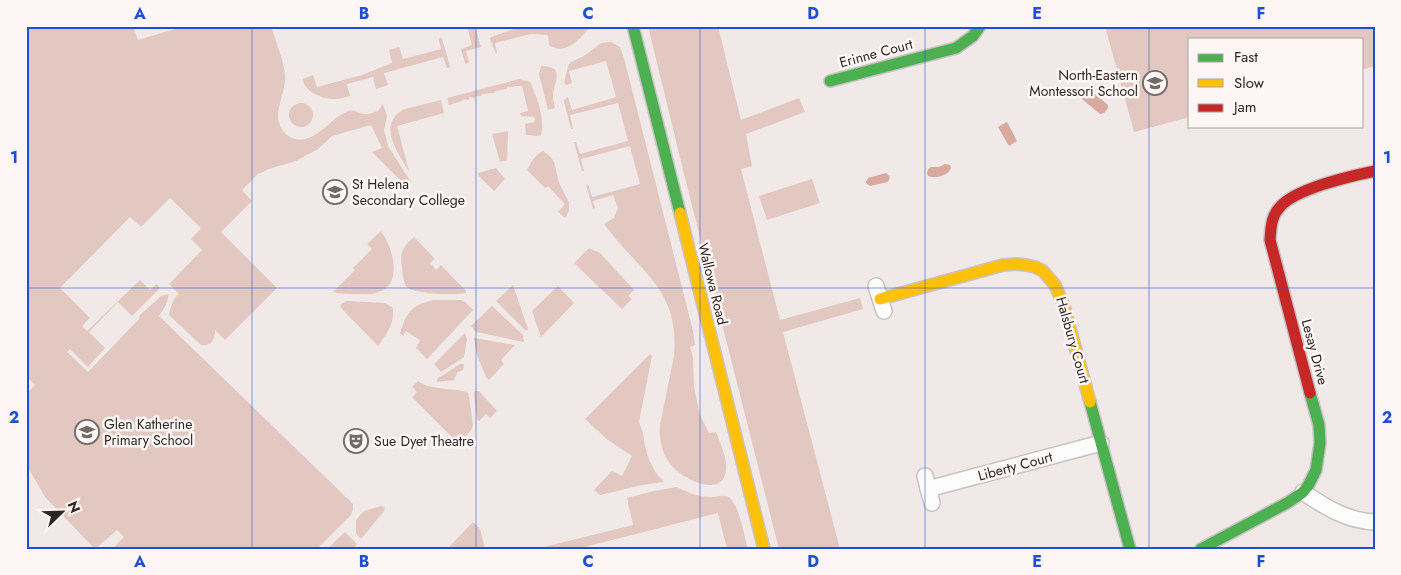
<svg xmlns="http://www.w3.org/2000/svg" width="1401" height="575" font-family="Jost,sans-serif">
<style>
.green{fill:#e2c8c1}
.water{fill:#d8a99c}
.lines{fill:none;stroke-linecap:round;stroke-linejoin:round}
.street-casing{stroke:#c8c2c2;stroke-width:18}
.fast-casing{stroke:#c8c2c2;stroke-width:14}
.slow-casing{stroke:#c8c2c2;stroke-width:14}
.jam-casing{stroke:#c8c2c2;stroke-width:14}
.street{stroke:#fdfcfc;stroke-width:15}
.fast{stroke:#4caf50;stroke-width:11}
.slow{stroke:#ffc107;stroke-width:11}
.jam{stroke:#c62828;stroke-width:11}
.grid{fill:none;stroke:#1d4ed8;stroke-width:1;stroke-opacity:0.55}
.labels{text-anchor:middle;stroke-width:5;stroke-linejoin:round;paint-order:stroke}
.street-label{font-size:14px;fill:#2b2625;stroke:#fdf6f4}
.poi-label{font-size:14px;fill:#2b2625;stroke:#fdf6f4;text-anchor:start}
.neatline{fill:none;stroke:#1d4ed8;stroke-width:2}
.grid-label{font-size:16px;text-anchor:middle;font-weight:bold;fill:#1d4ed8}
</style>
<rect width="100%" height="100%" fill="#f0e9e8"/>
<!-- green -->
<g class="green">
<path d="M26 26H133L138 40 185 26H271C276 42 283 58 285 74 287 96 267 117 287 135 292 139 299 141 305 139 320 136 331 119 346 112 355 108 356 113 364 114 368 115 374 112 378 111L383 104 387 116 384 130 388 146 411 182 410 185 404 180 402 182 372 152 382 148 371 125 332 136 318 149 296 161 269 169 258 174 242 190 252 201 221 232 277 288 225 340 215 330C215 339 211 347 201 345L169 315C170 309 173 298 179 294L169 284 202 250 191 239 201 228 170 198 141 227 130 217 60 288 90 318 82 326 87 331 140 280 150 290 157 284 160 288 132 316 118 302 89 332 105 348 88 367 70 349 67 352 88 372 139 319 140 315 161 296 169 294 166 305 159 316 353 504V510L351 515 317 549H112L124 537 117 530 95 549 45 497 26 464V394L35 385 26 376Z"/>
<polygon points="467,26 475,26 481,47 466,51 469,62 466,64 465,63 461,49 472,45"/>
<path d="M517 26H591C581 37 566 57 549 45L548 35 531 34 495 43 497 53 496 54 490 39 491 37 517 28Z"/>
<polygon points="648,26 718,26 741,120 799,98 805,112 746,134 752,166 741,169 780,320 860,298 863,309 783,332 840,549 779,549 683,170"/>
<polygon points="1105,26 1154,26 1156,29 1160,26 1375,26 1375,66 1362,70 1362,39 1190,39 1190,117 1134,132"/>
<path d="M440 37 442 39 450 66 449 68H447L443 57 384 73 388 85 376 89 373 77 347 84 350 96C345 97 340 99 334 99 322 99 304 92 303 79L313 75 317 87 362 75 392 63 389 50 399 47 403 59 441 49 439 40Z"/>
<path d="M611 42 620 47 624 58 693 331 695 345 690 347 693 358 694 387 700 415 709 433 716 432C720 443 727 457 726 469 724 500 682 479 671 465 662 454 659 440 660 425L674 356C680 288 639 272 604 224L614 218 618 208 613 195 593 201 595 208 593 209 586 185 588 184 592 197 640 184 630 146 581 159 584 171H582L574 142H576L580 154 628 141 618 103 570 115 573 129H571L564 102V100L568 97 572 110 616 97 606 61 569 71 572 83 566 85 564 83 568 66 571 62 584 56 601 43Z"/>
<path d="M541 66C565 66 555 80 553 95 553 99 554 104 555 108L548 110 539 74Z"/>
<path d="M519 79 530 82C537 97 545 118 541 135L538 136 526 135 525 124 534 122 535 119 534 117 521 116 520 113 528 111 522 86H514V87H507V89L495 91 494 93 482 94 481 96H476L475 98 469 97V100L463 99 462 101 449 105 447 98Z"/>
<path d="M441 100 444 113 397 126 409 171C398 153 376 123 405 109Z"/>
<circle cx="301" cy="115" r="12"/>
<polygon points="508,131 507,160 500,162 492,134"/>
<path d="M543 151 551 157 554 162 559 183 569 202V211L565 218 558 212 565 204 548 186 545 188 527 170C531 162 535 155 543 151Z"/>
<polygon points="496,168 505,179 494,191 479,176 478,173"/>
<polygon points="812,179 820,203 767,220 759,196"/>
<path d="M381 231C392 246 404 283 379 292 372 295 364 294 356 294 349 294 340 294 333 292L355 270 353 268 372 249 367 244Z"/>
<path d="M414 237 435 259 430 263 436 270 441 265 466 291V293C455 295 416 295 407 287 403 283 403 274 402 268 399 253 403 247 414 237Z"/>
<polygon points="589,248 600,253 634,290 628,296 632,299 622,309 574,263"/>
<polygon points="513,285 528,329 526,331 496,301"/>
<polygon points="558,286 574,303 541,337 532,311"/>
<path d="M434 300H461L465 302 473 310 427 359 416 348 420 340 406 331 403 336 400 333C407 312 411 305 434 300Z"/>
<path d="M346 301 385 303 393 308C395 323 386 335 378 346L342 309 340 305Z"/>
<polygon points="492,306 523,335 524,342 476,332 471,326"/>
<polygon points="465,333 467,339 464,357 441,372 434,364"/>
<polygon points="474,338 515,345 501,360 504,364 489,380 486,377 477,355"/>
<polygon points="650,354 652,356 639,422 643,433 645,446 649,460 656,473 664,482 642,485 600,495 594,490 612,471 622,476 632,456 608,440 585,419"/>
<polygon points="460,364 464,364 463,370 457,373 454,380 437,382 437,379"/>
<path d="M418 381C430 390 449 388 463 391L468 393 469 397 473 425 471 430 459 444 412 397 417 392 412 387Z"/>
<polygon points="475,391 478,391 480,392 497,411 490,418 486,414 479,421 477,419 474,394"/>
<path d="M677 487C688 493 699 497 711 497 716 497 721 495 726 496 739 499 744 537 748 549H727L718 513 577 549H536L633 525 627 498 654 491Z"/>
<polygon points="381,506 385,508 384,511 361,539 356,533 356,520 364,511"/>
<polygon points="473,522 480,529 485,549 447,549"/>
<polygon points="345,532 357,544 353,549 327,549"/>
</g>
<!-- water -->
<g class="water">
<polygon points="1090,90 1108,105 1108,108 1104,113 1100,114 1082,99 1082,96 1086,91"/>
<polygon points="1007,122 1017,141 1009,146 998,127"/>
<path d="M945 164 950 165 951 168C948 176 935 179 928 176L927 173 928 169 931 167H939Z"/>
<polygon points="886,173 890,177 888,182 870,186 866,183 866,181 868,179 868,178"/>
</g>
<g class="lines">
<defs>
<g id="street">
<polyline points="876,286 884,311"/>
<polyline points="925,476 932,503"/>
<polyline points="928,489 1101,443"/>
<path d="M1303 492C1325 507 1347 521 1375 522"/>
</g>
<g id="fast">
<polyline points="633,26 680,213"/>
<polyline points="830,81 956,48 973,36 980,26"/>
<polyline points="1090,402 1130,549"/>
<polyline points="1201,549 1287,503 1302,493 1308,486 1316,470 1320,443 1319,425 1310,393"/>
</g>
<g id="slow">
<polyline points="680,213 764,549"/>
<polyline points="880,299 1003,265 1016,264 1026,265 1035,267 1043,271 1055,285 1064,306 1090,402"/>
</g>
<path id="jam" d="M1310 393 1270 240C1271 228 1271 216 1280 207 1295 189 1351 176 1375 171"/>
</defs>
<!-- street casing -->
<use href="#street" class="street-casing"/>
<!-- fast casing -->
<use href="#fast" class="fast-casing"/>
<!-- slow casing -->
<use href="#slow" class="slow-casing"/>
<!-- jam casing -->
<use href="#jam" class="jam-casing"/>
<!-- street -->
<use href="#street" class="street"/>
<!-- fast -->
<use href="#fast" class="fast"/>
<!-- slow -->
<use href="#slow" class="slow"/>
<!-- jam -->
<use href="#jam" class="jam"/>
</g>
<!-- grid -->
<path class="grid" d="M252 26V549M476 26V549M700 26V549M925 26V549M1149 26V549M26 288H1375"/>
<!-- icons -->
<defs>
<symbol id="school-ring" viewBox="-11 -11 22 22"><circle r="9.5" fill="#fdf6f4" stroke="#706a69" stroke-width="1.5"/><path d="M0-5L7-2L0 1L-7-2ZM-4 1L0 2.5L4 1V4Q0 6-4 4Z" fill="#706a69"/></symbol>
<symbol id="theatre-ring" viewBox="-11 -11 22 22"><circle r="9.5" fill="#fdf6f4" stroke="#706a69" stroke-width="1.5"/><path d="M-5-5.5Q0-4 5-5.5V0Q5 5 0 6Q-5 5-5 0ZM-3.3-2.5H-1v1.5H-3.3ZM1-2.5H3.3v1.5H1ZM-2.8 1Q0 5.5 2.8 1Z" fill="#706a69"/></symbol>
</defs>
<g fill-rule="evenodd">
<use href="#school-ring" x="1141" y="69" width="28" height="28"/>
<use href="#school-ring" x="321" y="178" width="28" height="28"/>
<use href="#school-ring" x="73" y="418" width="28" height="28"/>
<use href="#theatre-ring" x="342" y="427" width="28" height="28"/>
</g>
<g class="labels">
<!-- street labels -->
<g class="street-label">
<text transform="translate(876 53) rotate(-15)" y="5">Erinne Court</text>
<text transform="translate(713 284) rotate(76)" y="5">Wallowa Road</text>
<text transform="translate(1073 340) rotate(74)" y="5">Halsbury Court</text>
<text transform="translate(1315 352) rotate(75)" y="5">Lesay Drive</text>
<text transform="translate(1015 466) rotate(-15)" y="5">Liberty Court</text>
</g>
<!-- poi labels -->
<g class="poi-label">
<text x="1138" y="80" text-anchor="end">North-Eastern<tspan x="1138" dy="16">Montessori School</tspan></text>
<text x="352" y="189">St Helena<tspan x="352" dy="16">Secondary College</tspan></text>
<text x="104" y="429">Glen Katherine<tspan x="104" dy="16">Primary School</tspan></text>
<text x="374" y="446">Sue Dyet Theatre</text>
</g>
</g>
<!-- border -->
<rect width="1401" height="575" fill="none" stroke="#fdf6f4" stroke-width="55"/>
<!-- legend -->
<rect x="1188" y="38" width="175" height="90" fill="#fdf6f4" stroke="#a9a3a1"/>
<rect x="1198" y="54" width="25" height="8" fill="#4caf50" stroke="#a9a3a1"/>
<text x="1234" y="62" font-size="15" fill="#2b2625">Fast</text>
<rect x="1198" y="79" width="25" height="8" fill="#ffc107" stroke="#a9a3a1"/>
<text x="1234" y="88" font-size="15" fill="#2b2625">Slow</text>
<rect x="1198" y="104" width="25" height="8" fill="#c62828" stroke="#a9a3a1"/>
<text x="1234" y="112" font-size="15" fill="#2b2625">Jam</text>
<!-- north arrow -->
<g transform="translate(62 512) rotate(67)" stroke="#fdf6f4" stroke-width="4" paint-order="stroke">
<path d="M0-4L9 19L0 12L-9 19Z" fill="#2b2625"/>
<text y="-8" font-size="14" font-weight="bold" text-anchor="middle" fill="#2b2625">N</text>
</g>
<rect x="28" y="28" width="1346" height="520" class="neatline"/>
<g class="grid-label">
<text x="140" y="19">A</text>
<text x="364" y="19">B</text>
<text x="588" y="19">C</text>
<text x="813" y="19">D</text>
<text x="1037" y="19">E</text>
<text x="1261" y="19">F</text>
<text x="14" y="163">1</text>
<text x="1387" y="163">1</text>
<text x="14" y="423">2</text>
<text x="1387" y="423">2</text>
<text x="140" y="567">A</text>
<text x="364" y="567">B</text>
<text x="588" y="567">C</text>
<text x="813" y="567">D</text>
<text x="1037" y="567">E</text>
<text x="1261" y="567">F</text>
</g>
</svg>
